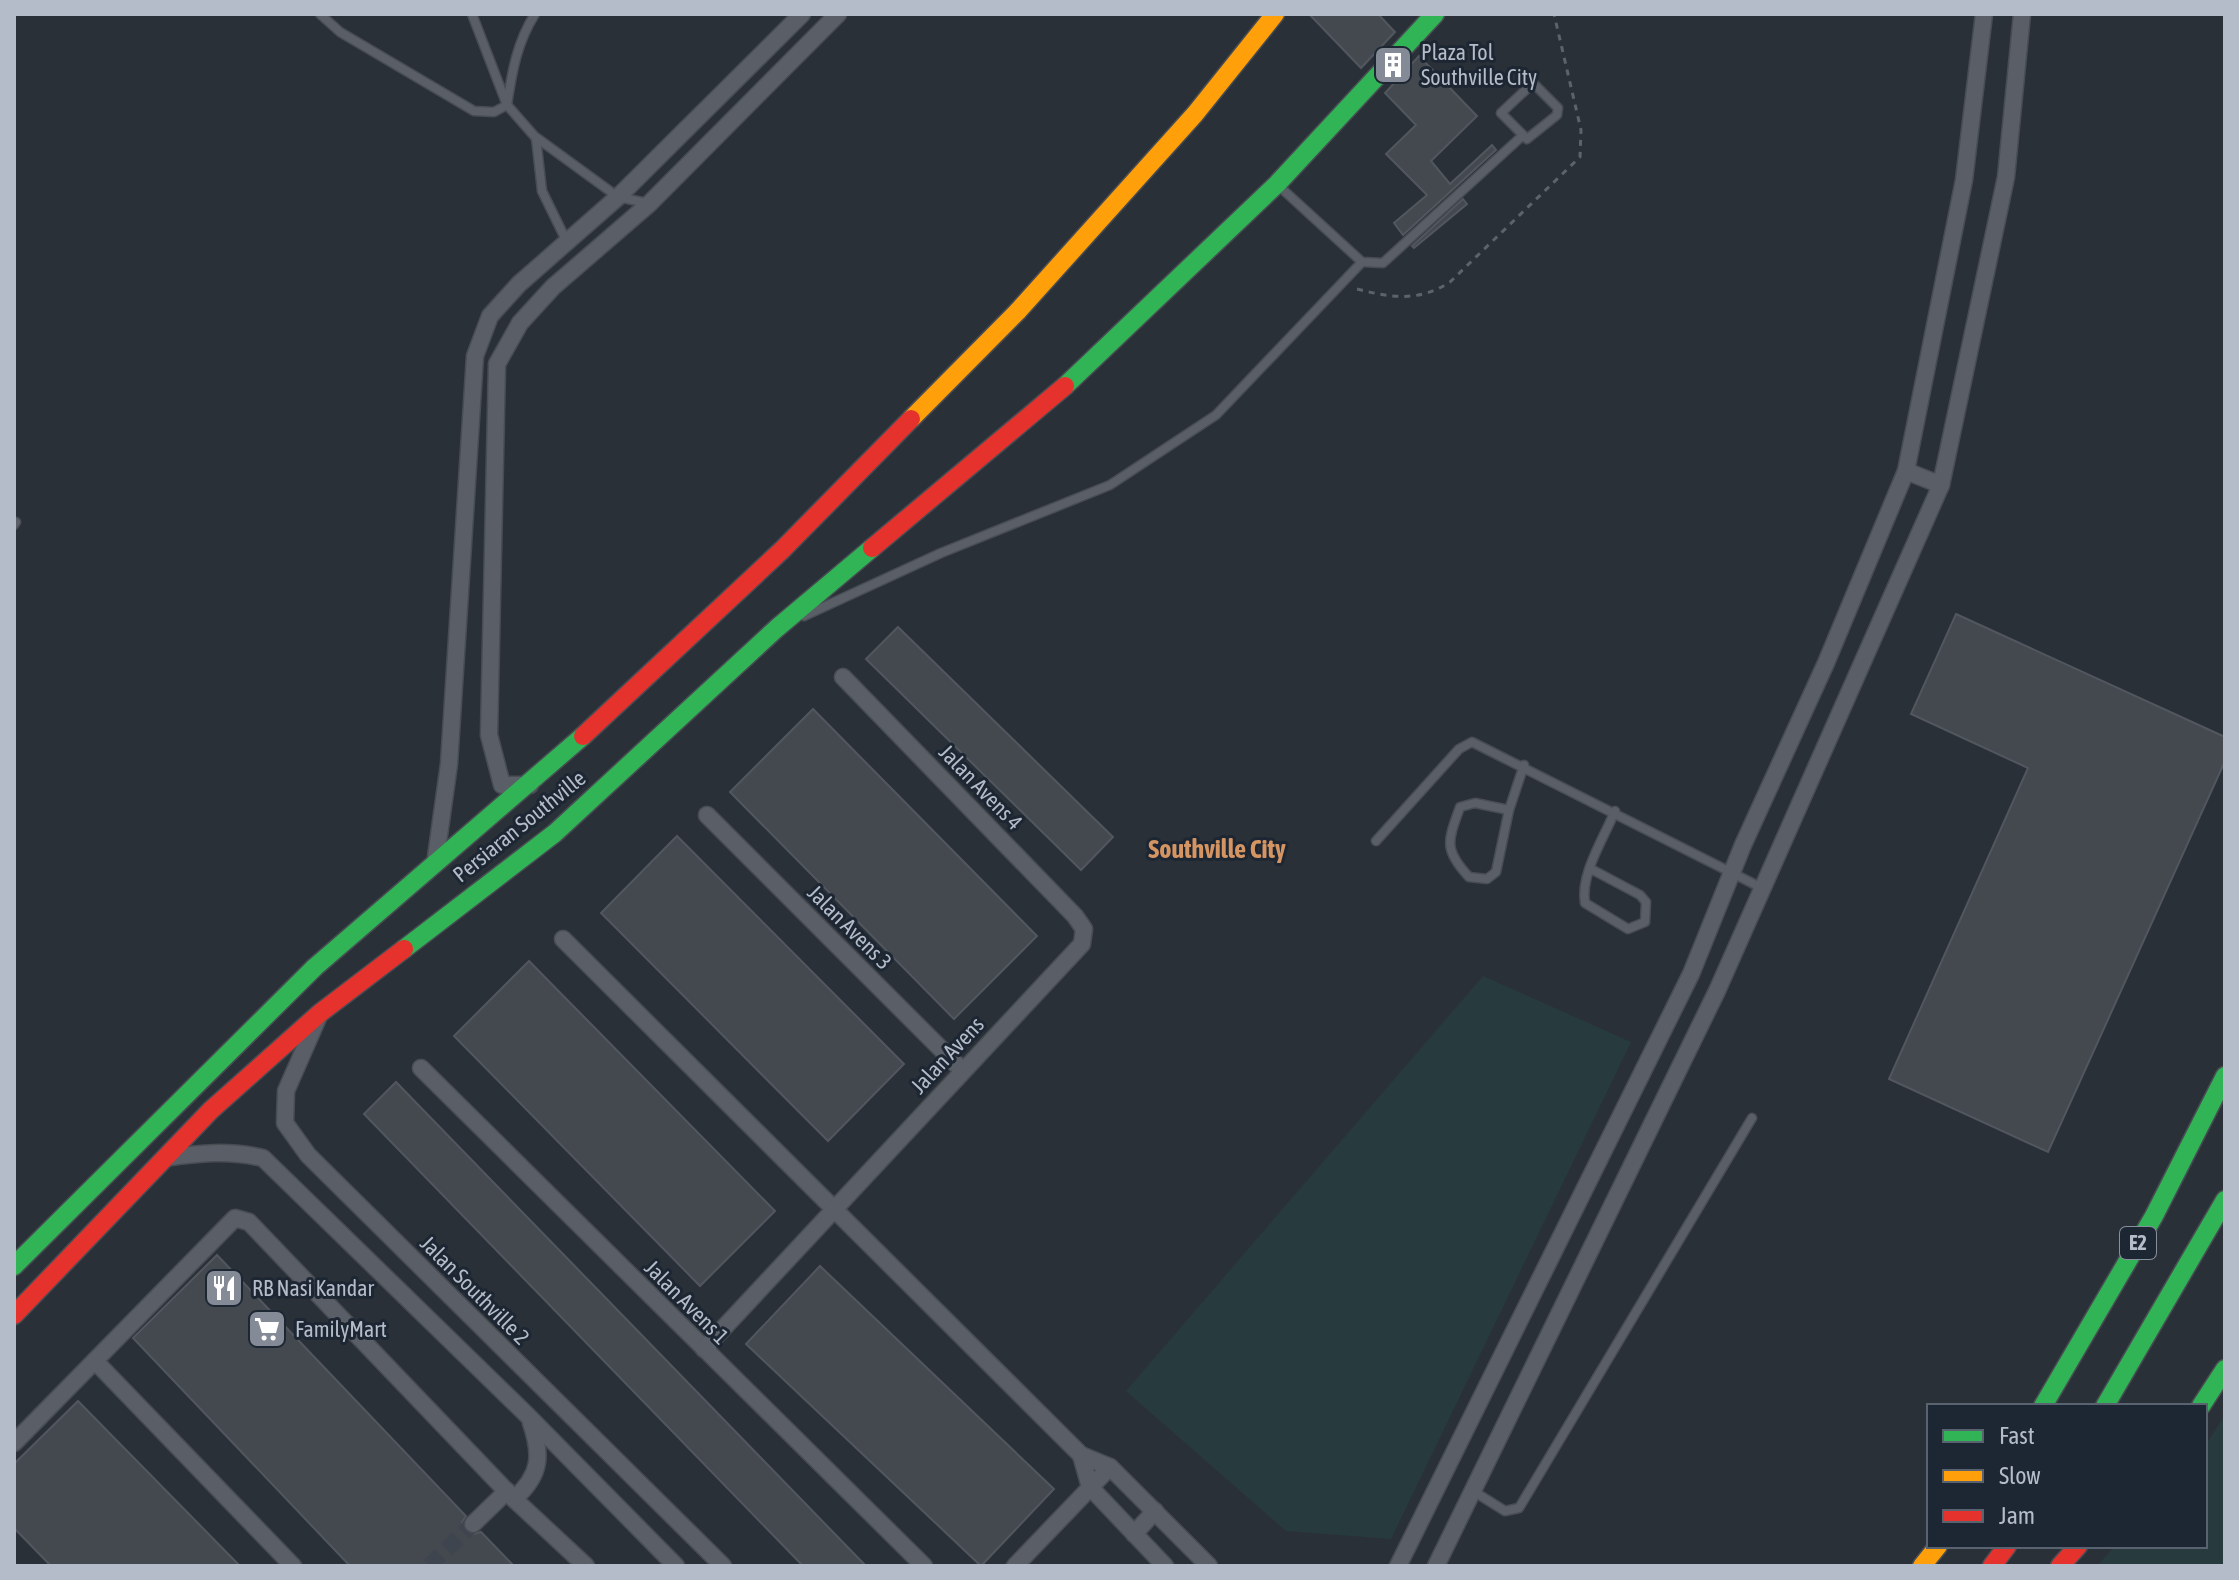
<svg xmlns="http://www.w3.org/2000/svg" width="2239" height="1580" font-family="'Asap Condensed',sans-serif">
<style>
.green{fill:#273a3e}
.building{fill:#444950;stroke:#52575f;stroke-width:2}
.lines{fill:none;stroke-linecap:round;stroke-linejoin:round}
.street-tunnel{stroke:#3f454e;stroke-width:16;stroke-dasharray:16 8;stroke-linecap:butt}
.lane-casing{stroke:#484c53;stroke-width:11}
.street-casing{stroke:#484c53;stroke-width:19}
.fast-casing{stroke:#484c53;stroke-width:21}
.slow-casing{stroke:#484c53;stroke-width:21}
.jam-casing{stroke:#484c53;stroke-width:21}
.path{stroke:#5d636a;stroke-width:3;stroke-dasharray:6 6;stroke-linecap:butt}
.lane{stroke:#5a5e66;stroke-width:8}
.street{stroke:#5a5e66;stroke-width:16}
.fast{stroke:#30b455;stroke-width:18}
.slow{stroke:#ff9f0a;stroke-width:18}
.jam{stroke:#e5322d;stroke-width:18}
.labels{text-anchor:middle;stroke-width:6;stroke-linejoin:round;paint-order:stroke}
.shield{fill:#1d2633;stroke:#878f9c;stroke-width:2}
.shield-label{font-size:20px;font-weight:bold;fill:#b4bcc9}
.poi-label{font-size:22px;fill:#b4bcc9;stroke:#1d2633;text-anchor:start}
.street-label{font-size:22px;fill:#b4bcc9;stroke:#1d2633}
.quarter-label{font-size:26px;font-weight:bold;fill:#d59563;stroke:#1d2633}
</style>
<rect width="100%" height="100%" fill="#2a3038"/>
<!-- green -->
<g class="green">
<polygon points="1483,976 1631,1042 1391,1539 1286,1531 1126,1391"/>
<polygon points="2225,1415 2225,1566 2097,1566 2115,1546 2205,1546 2205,1446"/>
</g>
<!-- building -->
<g class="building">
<polygon points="1309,14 1378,14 1395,32 1361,68"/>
<polygon points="1419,56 1477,116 1431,161 1450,184 1492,145 1496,150 1403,235 1394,223 1427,195 1386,154 1416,125 1385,93"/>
<polygon points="1463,199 1467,204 1414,248 1412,246"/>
<polygon points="1956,614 2225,737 2225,761 2048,1152 1889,1079 2028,768 1911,714"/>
<polygon points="898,627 1113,837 1081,870 866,659"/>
<polygon points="813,709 1037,936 954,1019 730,792"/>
<polygon points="677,836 904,1064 828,1141 601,913"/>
<polygon points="529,961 775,1211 700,1286 454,1036"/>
<polygon points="396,1082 866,1566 803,1566 364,1114"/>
<polygon points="217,1255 466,1516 462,1522 465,1531 471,1535 481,1532 514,1566 350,1566 133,1338"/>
<polygon points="820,1266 1054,1489 981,1566 746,1344"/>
<polygon points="78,1401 240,1566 51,1566 14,1528 14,1464"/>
</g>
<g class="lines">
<!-- street-tunnel -->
<polyline class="street-tunnel" points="429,1566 473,1524"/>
<defs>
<g id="lane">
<path d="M320 14 340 32 474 111 494 112 507 105C512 72 517 42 535 14"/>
<polyline points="472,14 507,105 536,138 542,191 567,242"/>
<polygon points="1533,83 1558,108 1557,115 1527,139 1501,113"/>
<polyline points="537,138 618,197 647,203"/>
<polyline points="1280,187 1362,262 1383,263 1521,137"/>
<polyline points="14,525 16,522"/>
<polyline points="804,616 941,553 1110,485 1216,415 1362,262"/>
<path d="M1509 810 1475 803 1460 807C1448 841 1443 849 1469 877L1487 879 1496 872 1509 810 1524 765"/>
<polyline points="1376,841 1459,749 1472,742 1760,887"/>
<path d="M1591 869 1640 895 1646 902 1645 922 1628 929 1585 903C1580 874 1604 838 1615 811"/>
<polyline points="1473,1491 1505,1511 1519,1508 1752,1118"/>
</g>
<g id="street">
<polyline points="1906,471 1941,485"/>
<polyline points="530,785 502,785 489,735 497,364 520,323 553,287 649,204 838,14"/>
<polyline points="707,815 962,1070"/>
<polyline points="435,864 449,764 475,356 490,316 519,284 618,197 802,14"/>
<polyline points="563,939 1081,1455"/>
<polyline points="318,1018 286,1091 285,1123 308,1155 723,1566"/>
<polyline points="421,1068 924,1566"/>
<path d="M165 1158C199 1153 229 1150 263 1158L528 1416 676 1566"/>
<polyline points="704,1349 1082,944 1084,929 1075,916 843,677"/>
<polyline points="95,1361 293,1566"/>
<polyline points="14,1443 235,1218 249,1222 514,1499 586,1566"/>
<path d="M514 1499C541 1475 542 1455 531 1423"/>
<polyline points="473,1524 507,1491"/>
<polyline points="1134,1534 1155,1511"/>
<polyline points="1015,1566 1110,1467"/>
<polyline points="1165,1566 1090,1487 1081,1455 1110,1467 1209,1566"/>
<polyline points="1398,1566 1691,974 1743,845 1826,663 1906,471 1964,180 1984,14"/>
<polyline points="1436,1566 1717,991 1941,485 2006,177 2022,14"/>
</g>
<g id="fast">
<polyline points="1065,386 1277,184 1435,14"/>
<polyline points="404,949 555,833 777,628 872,548"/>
<polyline points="14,1266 315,967 583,736"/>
<polyline points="2043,1406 2154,1216 2225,1076"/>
<polyline points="2105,1406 2225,1200"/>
<polyline points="2201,1406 2225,1369"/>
</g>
<g id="slow">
<polyline points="1018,311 1195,114 1275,14"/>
<polyline points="911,419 1018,311"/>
<polyline points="1922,1566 1938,1546"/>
</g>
<g id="jam">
<polyline points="872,548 1065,386"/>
<polyline points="583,736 782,550 911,419"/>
<polyline points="14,1315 211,1110 320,1013 404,949"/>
<polyline points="1992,1566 2007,1546"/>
<polyline points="2060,1566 2078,1546"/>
</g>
</defs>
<!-- lane casing -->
<use href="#lane" class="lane-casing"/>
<!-- street casing -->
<use href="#street" class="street-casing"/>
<!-- fast casing -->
<use href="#fast" class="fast-casing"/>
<!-- slow casing -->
<use href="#slow" class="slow-casing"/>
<!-- jam casing -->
<use href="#jam" class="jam-casing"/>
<!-- path -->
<path class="path" d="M1357 289C1392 298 1419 302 1450 282L1580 157 1581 130 1554 14"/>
<!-- lane -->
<use href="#lane" class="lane"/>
<!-- street -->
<use href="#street" class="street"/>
<!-- fast -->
<use href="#fast" class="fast"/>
<!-- slow -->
<use href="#slow" class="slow"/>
<!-- jam -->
<use href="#jam" class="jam"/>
</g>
<!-- icons -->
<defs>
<symbol id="building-square" viewBox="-11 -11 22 22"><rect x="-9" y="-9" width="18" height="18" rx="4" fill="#848b96" stroke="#1d2633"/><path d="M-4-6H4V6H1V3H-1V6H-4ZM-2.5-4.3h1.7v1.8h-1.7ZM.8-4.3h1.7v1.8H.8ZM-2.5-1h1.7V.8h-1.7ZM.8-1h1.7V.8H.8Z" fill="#fff"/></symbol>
<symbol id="restaurant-square" viewBox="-11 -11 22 22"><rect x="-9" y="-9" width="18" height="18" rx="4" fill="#848b96" stroke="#1d2633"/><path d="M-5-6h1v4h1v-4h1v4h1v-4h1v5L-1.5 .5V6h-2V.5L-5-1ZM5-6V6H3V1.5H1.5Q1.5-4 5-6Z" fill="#fff"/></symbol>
<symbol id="supermarket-square" viewBox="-11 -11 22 22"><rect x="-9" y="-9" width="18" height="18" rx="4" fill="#848b96" stroke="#1d2633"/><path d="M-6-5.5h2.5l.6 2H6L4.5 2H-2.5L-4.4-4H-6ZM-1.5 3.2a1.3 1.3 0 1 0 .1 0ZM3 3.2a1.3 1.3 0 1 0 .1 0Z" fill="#fff"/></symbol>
</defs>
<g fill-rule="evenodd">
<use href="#building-square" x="1371" y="43" width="44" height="44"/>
<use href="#restaurant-square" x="202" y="1266" width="44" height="44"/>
<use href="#supermarket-square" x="245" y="1307" width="44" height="44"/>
</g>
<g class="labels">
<!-- shield labels -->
<rect class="shield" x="2120" y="1227" width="36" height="32" rx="6"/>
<g class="shield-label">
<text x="2138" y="1250">E2</text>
</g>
<!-- poi labels -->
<g class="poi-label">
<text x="1421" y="60">Plaza Tol<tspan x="1421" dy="25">Southville City</tspan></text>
<text x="252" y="1296">RB Nasi Kandar</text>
<text x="295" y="1337">FamilyMart</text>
</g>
<!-- street labels -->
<g class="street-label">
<text transform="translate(981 787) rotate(46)" y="8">Jalan Avens 4</text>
<text transform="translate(519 826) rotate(-39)" y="8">Persiaran Southville</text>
<text transform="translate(850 927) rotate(45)" y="8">Jalan Avens 3</text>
<text transform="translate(947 1055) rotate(-47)" y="8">Jalan Avens</text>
<text transform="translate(475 1290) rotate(45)" y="8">Jalan Southville 2</text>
<text transform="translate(687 1302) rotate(45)" y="8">Jalan Avens 1</text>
</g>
<!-- quarter labels -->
<g class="quarter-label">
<text x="1217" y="858">Southville City</text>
</g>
</g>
<!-- border -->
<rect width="2239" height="1580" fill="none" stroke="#b4bcc9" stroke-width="32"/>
<!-- legend -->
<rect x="1927" y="1404" width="280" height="144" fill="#1d2633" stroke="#59626f" stroke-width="2"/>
<rect x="1943" y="1430" width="40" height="12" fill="#30b455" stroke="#59626f" stroke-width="2"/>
<text x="1999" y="1444" font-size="24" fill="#b4bcc9">Fast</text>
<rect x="1943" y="1470" width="40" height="12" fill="#ff9f0a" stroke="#59626f" stroke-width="2"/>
<text x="1999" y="1484" font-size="24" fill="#b4bcc9">Slow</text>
<rect x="1943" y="1510" width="40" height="12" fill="#e5322d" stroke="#59626f" stroke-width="2"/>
<text x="1999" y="1524" font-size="24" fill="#b4bcc9">Jam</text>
</svg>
